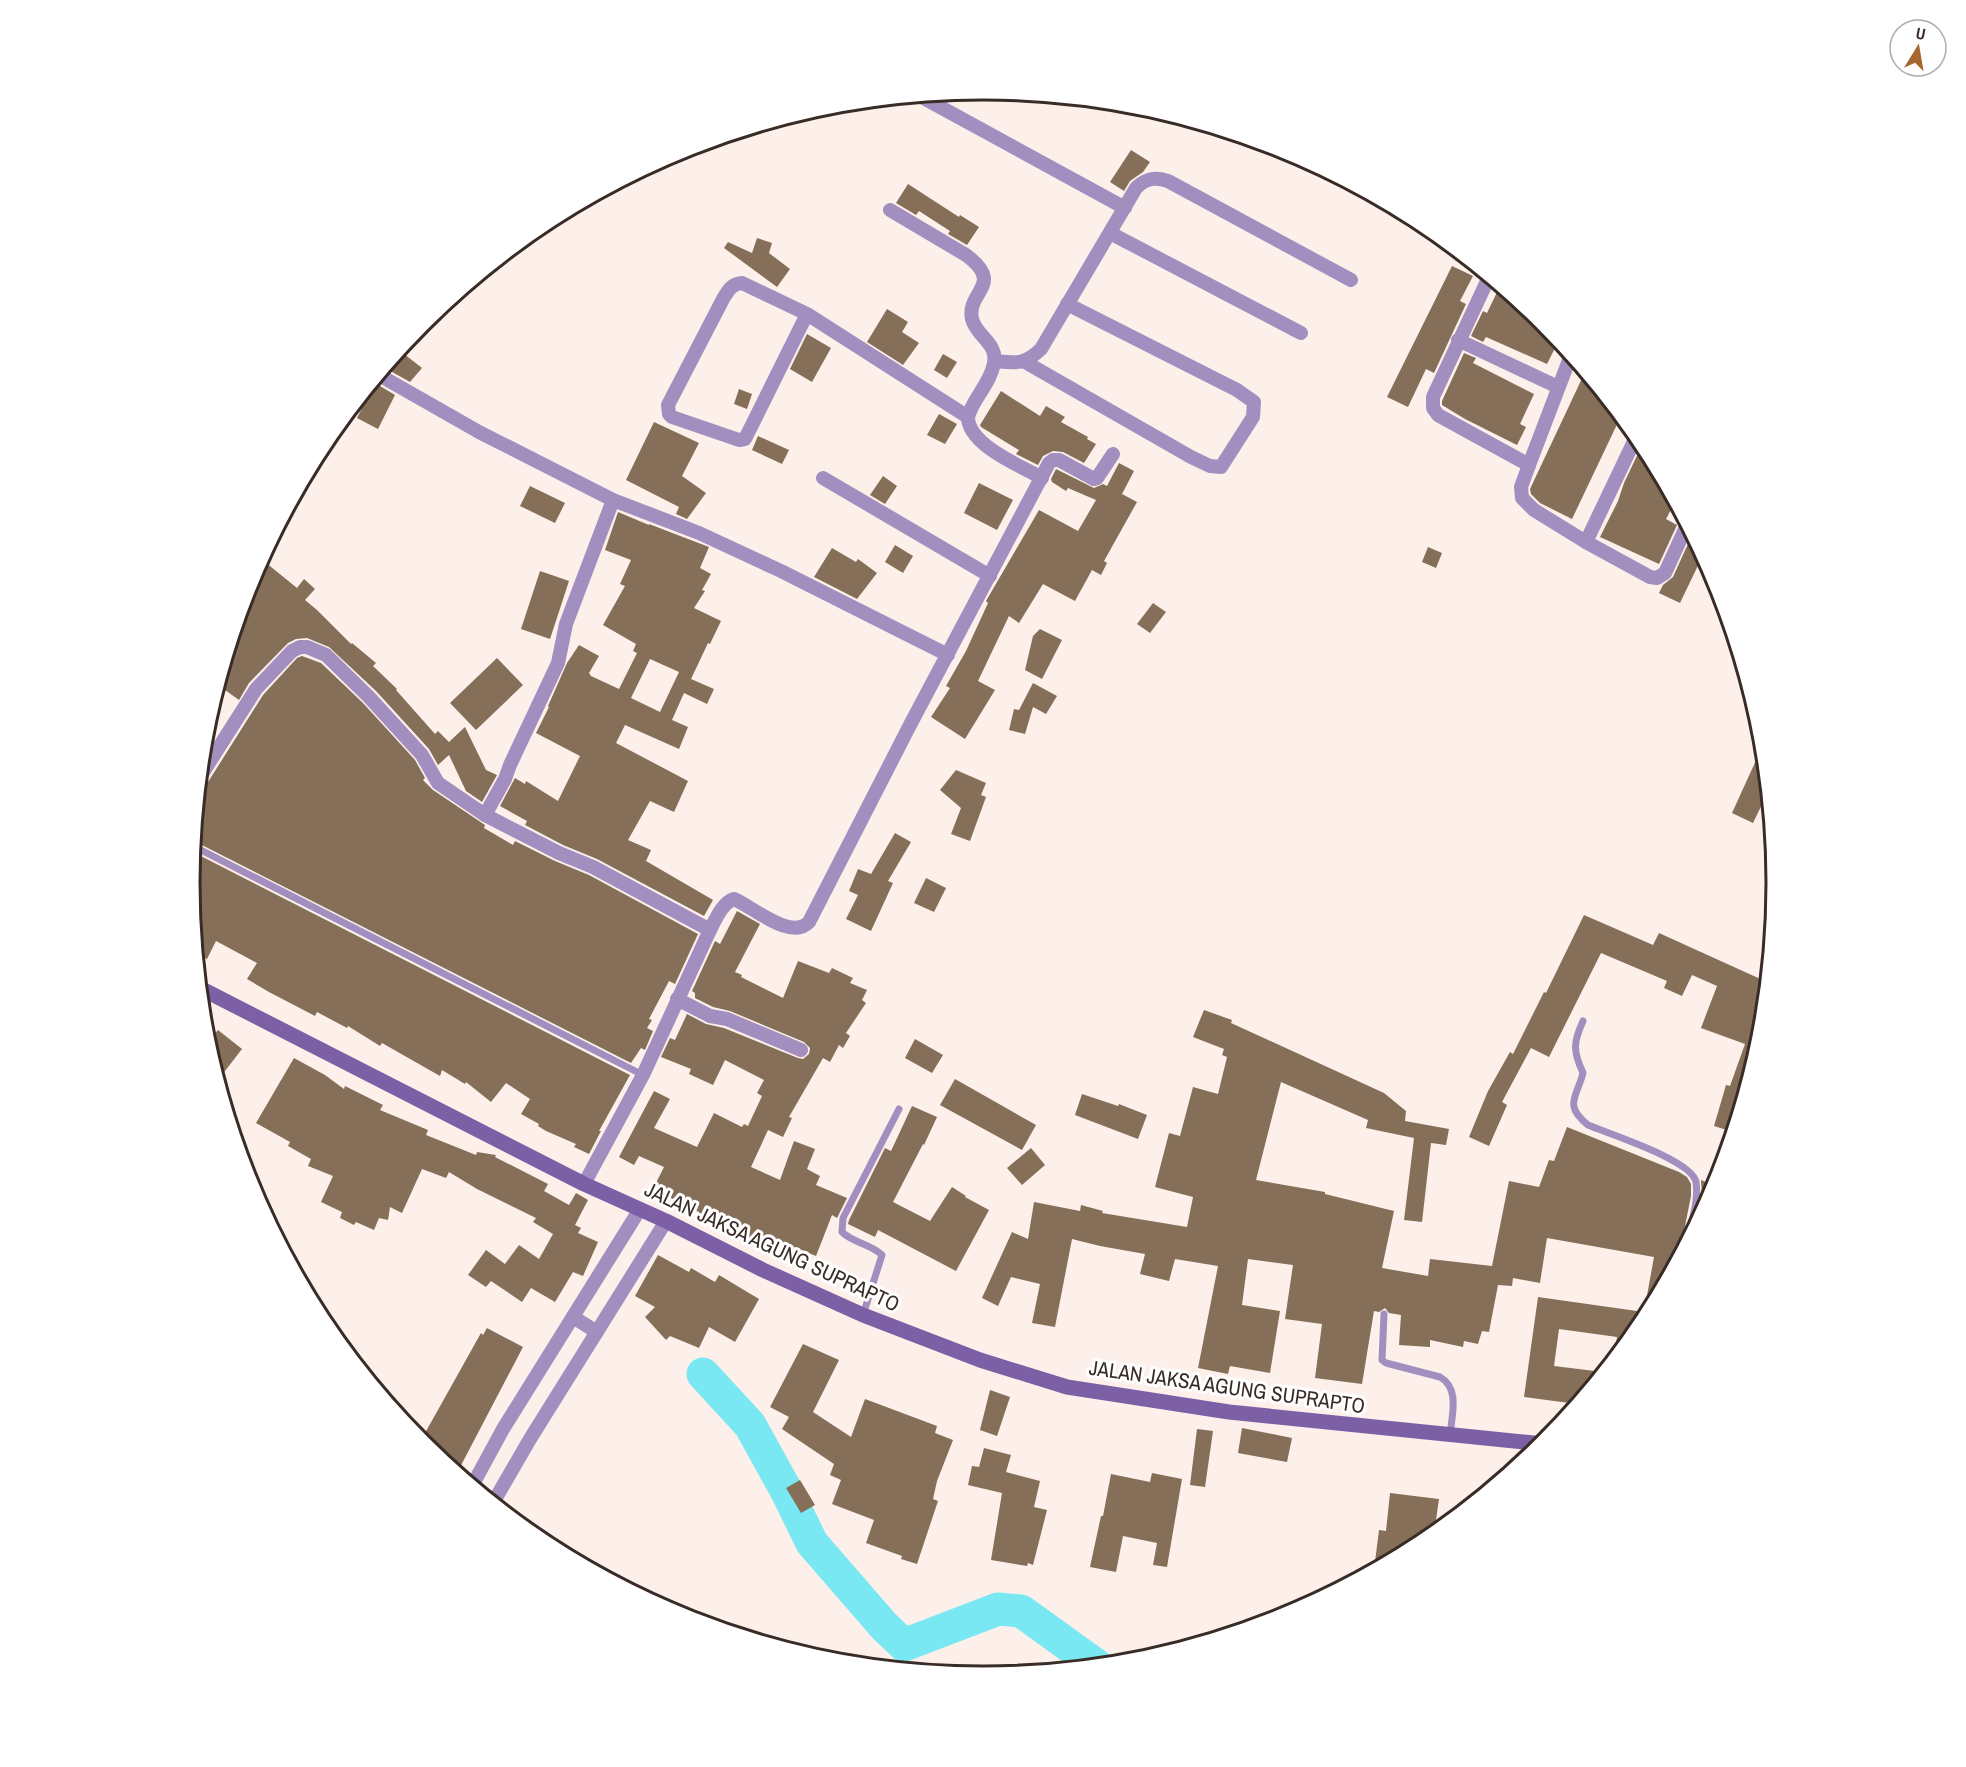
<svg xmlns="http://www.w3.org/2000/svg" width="1966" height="1767" font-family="'Archivo Narrow',sans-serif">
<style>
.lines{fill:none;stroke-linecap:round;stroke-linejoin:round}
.river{stroke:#79e8f3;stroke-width:33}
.building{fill:#856f59;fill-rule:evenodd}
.lane{stroke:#a28fc0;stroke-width:7}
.street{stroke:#a28fc0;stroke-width:14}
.secondary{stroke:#7c5fa5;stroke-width:15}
.labels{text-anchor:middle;stroke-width:6;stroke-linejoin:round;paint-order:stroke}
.street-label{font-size:21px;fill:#392c27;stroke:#fff}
.rim{fill:none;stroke:#392c27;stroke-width:3}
</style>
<rect width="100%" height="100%" fill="#fdefe9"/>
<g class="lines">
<!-- river -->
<polyline class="river" points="703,1374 750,1425 787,1492 812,1543 884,1626 904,1645 998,1609 1021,1611 1096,1665"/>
</g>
<!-- building -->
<g class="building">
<polygon points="1131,150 1150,162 1143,172 1130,181 1124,191 1110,182"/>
<polygon points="908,184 959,217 960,215 979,227 967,245 948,234 950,231 919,211 916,215 896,203"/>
<polygon points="757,238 772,243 769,253 790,269 777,287 724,248 728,242 752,253"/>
<polygon points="1452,266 1473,276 1460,301 1466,304 1434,373 1426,369 1408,407 1387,397"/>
<polygon points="1499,288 1507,292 1544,322 1559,340 1547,364 1486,337 1483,342 1471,336 1483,311 1487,313"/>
<polygon points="887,309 908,322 902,332 919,343 903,365 867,342"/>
<polygon points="807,334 831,348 812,382 790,369"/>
<polygon points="399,350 422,368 410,382 385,368"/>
<polygon points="1464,353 1476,358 1473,363 1534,394 1520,424 1526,427 1517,445 1465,419 1442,405 1442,401"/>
<polygon points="943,354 957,362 947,378 934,370"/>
<polygon points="1585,372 1621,416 1572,519 1540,503 1531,494 1530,489"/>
<polygon points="375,383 395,395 378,429 357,418"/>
<polygon points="739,389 752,394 747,409 734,404"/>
<polygon points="1001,391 1040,416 1046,406 1065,417 1061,422 1088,437 1087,439 1096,444 1084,463 1063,452 1053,451 1043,456 1038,465 1016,454 1019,450 981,427 980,425"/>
<polygon points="939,414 957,424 945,444 927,435"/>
<polygon points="654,422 699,443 682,476 706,493 687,519 676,514 679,507 626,480"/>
<polygon points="758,436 789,450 782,464 752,450"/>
<polygon points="1643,443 1672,497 1669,504 1673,506 1666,519 1677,525 1659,564 1600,537 1618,501 1624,483"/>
<polygon points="1119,463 1134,471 1122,494 1137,502 1104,561 1107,563 1101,575 1092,570 1075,601 1043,584 1019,623 1009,616 978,681 995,690 965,739 931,717 950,688 946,686 966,651 988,603 986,601 1039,510 1078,531 1096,500 1068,488 1066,491 1052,482 1051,479 1056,469 1094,488 1103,484 1107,486"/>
<polygon points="883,476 897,486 885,504 870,495"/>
<polygon points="979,483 1013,500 997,530 964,513"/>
<polygon points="530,486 565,503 555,523 520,506"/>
<path d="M618 512 649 525V524L709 547 700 568 711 574 702 590 705 591 694 608 721 621 710 644 708 643 691 679 714 689 707 704 684 693 672 720 688 727 679 749 625 725 616 743 688 781 674 812 650 801 628 840 651 850 646 861 713 900 704 916 597 859 563 845 525 825 527 821 500 806 515 778 525 784 526 781 558 801 580 756 536 733 549 707 548 706 567 663 579 645 599 656 589 673 591 676 619 689 637 653 633 651 636 644 603 625 625 586 620 584 631 560 605 550ZM650 659 679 672 660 712 631 698Z"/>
<polygon points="1692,535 1703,555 1680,603 1659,593 1663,585 1673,577"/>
<polygon points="895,545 913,556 903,573 885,562"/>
<polygon points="1428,547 1442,553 1436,568 1422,562"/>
<polygon points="832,548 856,562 858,559 877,573 857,599 814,577"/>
<polygon points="265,562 297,588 304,579 315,589 305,600 317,610 351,644 352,643 376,663 373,666 397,689 396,690 435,734 438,731 449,742 465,727 486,770 497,775 482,802 466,791 449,755 438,765 429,749 376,691 329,647 307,638 296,639 288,643 249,683 239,700 218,685 250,580"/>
<polygon points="540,571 569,581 550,639 521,629"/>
<polygon points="1153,603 1166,612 1150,633 1137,624"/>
<polygon points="1040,629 1062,640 1042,679 1025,670 1033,636"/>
<polygon points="302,656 321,663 363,703 415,760 425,778 423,780 433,790 485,825 484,828 513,845 515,841 555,861 589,875 698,934 675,984 669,981 649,1019 652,1020 647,1028 653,1031 645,1050 641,1048 631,1063 194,841 199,786 208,782 263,695 297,658"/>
<polygon points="497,658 523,685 476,730 450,703"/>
<polygon points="1033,683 1057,696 1046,714 1033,707 1025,734 1009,730 1014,709 1019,710"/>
<polygon points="1763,745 1768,792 1753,823 1732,813"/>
<polygon points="956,770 986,783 981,795 986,797 970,841 951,834 961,808 940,790"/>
<polygon points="895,833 911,842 888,881 893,883 871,931 846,919 858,895 849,891 858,869 871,874"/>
<polygon points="193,852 630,1075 599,1131 601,1131 589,1154 574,1147 576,1144 546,1131 538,1126 539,1124 521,1114 530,1099 506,1083 491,1102 466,1082 465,1084 442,1070 440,1076 382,1043 380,1046 348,1026 347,1028 317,1012 315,1016 269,992 247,979 257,963 216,941 207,959 196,954 190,883"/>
<polygon points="926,878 946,888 934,912 914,903"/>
<polygon points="737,911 760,924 735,972 742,975 741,977 783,998 798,961 829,973 832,968 853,978 850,983 867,990 862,1000 866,1003 846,1033 850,1036 843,1048 839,1045 830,1062 823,1058 789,1117 792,1118 783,1137 768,1130 751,1167 780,1180 794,1141 815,1149 807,1169 820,1176 816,1185 847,1198 837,1218 832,1215 816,1256 776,1240 775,1245 753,1237 752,1239 698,1216 699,1212 653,1189 664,1167 639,1156 634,1165 619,1157 654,1091 670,1099 654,1128 697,1147 714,1113 742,1127 744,1124 748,1126 762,1096 757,1093 764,1080 725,1060 713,1085 689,1074 691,1069 661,1057 670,1038 675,1040 687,1014 706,1024 724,1028 798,1058 803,1059 809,1054 810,1048 804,1042 730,1011 713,1007 695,998 695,993 692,991 715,941 720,944"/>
<polygon points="1584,915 1653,945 1659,933 1767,982 1761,1039 1733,1132 1714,1126 1726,1085 1730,1086 1745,1044 1701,1028 1717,986 1692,975 1682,996 1664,988 1667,981 1601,953 1549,1057 1531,1048 1502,1102 1507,1105 1489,1146 1469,1137 1488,1091 1510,1052 1513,1054 1544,992 1546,993"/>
<polygon points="1204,1010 1232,1020 1231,1023 1384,1093 1406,1111 1405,1121 1449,1129 1446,1145 1431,1143 1422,1222 1404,1220 1414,1138 1366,1128 1368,1120 1281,1082 1256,1180 1325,1192 1325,1194 1394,1211 1382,1268 1428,1276 1430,1259 1492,1266 1509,1181 1539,1187 1549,1160 1554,1161 1567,1127 1679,1172 1687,1177 1691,1184 1691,1196 1682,1241 1684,1247 1643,1325 1613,1360 1617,1337 1559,1329 1554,1366 1603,1372 1577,1404 1524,1397 1538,1297 1644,1312 1654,1257 1547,1238 1540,1283 1513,1278 1512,1286 1498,1285 1489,1332 1482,1331 1478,1344 1464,1341 1463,1347 1430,1340 1430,1347 1399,1345 1401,1315 1389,1313 1385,1308 1379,1312 1374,1311 1362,1384 1315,1378 1322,1324 1285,1319 1293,1265 1248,1259 1242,1305 1280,1311 1270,1373 1230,1366 1228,1374 1198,1368 1218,1266 1175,1259 1169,1281 1140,1274 1145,1254 1100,1246 1072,1239 1055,1327 1032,1323 1040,1284 1011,1277 998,1306 982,1298 1012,1232 1028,1239 1034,1202 1080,1211 1081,1205 1103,1211 1102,1213 1187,1227 1193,1197 1155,1187 1169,1133 1180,1136 1193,1087 1218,1094 1227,1057 1222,1055 1224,1049 1193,1037"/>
<polygon points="218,1030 242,1049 218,1080 206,1044"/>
<polygon points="915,1039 943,1055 932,1073 905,1058"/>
<polygon points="294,1058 325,1075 344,1089 345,1086 383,1105 380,1110 428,1130 426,1135 476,1155 477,1152 496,1155 495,1157 548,1184 544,1191 569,1205 576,1193 588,1200 575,1225 581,1228 578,1233 598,1242 583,1276 573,1272 555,1302 531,1288 522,1302 491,1281 486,1287 468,1275 486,1250 505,1264 519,1245 539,1259 553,1234 533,1222 536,1218 477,1189 449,1172 446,1178 422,1169 402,1213 390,1207 388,1220 379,1218 374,1230 356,1222 354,1225 340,1218 342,1212 321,1202 333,1176 308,1166 311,1159 288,1146 290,1142 256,1123"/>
<polygon points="955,1079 1036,1125 1022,1150 940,1105"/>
<polygon points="1082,1094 1118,1106 1119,1104 1147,1115 1138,1139 1075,1115"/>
<polygon points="912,1106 937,1117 924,1145 923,1144 893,1202 930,1221 952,1187 966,1196 965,1197 989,1210 956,1271 878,1230 875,1237 848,1224 849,1220 885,1148 891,1151"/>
<polygon points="1031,1148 1045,1165 1022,1185 1007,1168"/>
<polygon points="1701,1180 1716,1186 1698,1222 1702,1197"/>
<polygon points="658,1255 689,1272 691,1268 715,1282 719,1275 759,1299 735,1342 709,1327 699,1348 670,1336 666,1340 645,1317 655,1307 635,1296"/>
<polygon points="487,1328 523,1347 457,1473 420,1442 481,1333 483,1335"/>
<polygon points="803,1344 839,1360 813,1412 851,1437 865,1399 937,1426 935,1433 953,1440 937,1481 933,1499 938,1501 917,1564 901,1559 902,1556 866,1543 874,1520 832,1504 841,1480 830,1475 834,1464 782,1429 789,1417 770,1407"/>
<polygon points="990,1390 1010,1397 997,1436 980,1430"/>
<polygon points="1242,1428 1292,1438 1287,1462 1238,1453"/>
<polygon points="1197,1429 1213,1431 1205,1487 1190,1485"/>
<polygon points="984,1448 1011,1455 1006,1472 1040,1481 1034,1507 1047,1510 1033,1565 1028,1563 1027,1566 991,1560 1002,1493 968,1485 972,1466 979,1467"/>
<polygon points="1152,1473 1182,1479 1167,1567 1153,1565 1157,1543 1123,1536 1116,1572 1090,1567 1101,1516 1103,1516 1111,1474 1150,1482"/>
<polygon points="800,1480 815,1505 801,1513 786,1488"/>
<polygon points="1390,1493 1439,1499 1434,1534 1424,1543 1374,1570 1379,1530 1386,1531"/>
</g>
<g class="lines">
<!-- lane -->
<g class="lane">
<polyline points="193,846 643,1075"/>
<path d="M1583 1021C1573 1043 1573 1051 1583 1073 1577 1097 1563 1105 1588 1125 1609 1134 1692 1160 1696 1182 1699 1201 1691 1223 1687 1242"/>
<path d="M1384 1314 1382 1360 1386 1363 1440 1377C1460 1388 1452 1415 1450 1435"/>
<path d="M863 1315 882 1255C871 1244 853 1243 842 1232L843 1218 899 1109"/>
</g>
<!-- street -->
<g class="street">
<polyline points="920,96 1125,208"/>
<path d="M890 210 966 255C1006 285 966 291 972 319 976 336 998 343 994 363 991 383 973 398 968 417"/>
<polyline points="1110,233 1301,333"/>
<polyline points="1489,277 1433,397 1433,408 1438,415 1529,465 1571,355"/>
<path d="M807 314 745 439 739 440 672 417 669 414 668 405 723 299C728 291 731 284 742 283L807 314 968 417C968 445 1021 466 1042 478"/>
<polyline points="1458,340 1558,387"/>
<path d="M995 361C1017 363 1024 365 1041 349L1136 188C1146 178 1155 177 1168 181L1351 280"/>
<polyline points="1025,362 1191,457 1210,466 1221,467 1253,417 1254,402 1237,390 1067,304"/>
<polyline points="379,375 479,432 613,500 699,533 781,571 948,655"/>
<polyline points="1529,465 1521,487 1522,498 1534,510 1586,542 1637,435"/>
<polyline points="823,478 990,576"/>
<polyline points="1586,542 1650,577 1657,578 1665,573 1687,525"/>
<polyline points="200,777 256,689 292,651 300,647 307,647 326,655 369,697 422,755 438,783 485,815 559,853 593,867 710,930"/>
<polyline points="485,815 505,779 510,765 558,663 566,624 613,500"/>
<polyline points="677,999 710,1016 727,1019 801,1050"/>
<path d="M584 1184 643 1075 710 930C716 919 722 903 734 899 753 907 791 941 809 922L910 725 1049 463 1053 460H1059L1094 479 1097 478 1113 454"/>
<polyline points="573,1317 597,1332"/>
<polyline points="472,1486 503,1429 640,1209"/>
<polyline points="493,1503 530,1439 666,1221"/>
</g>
<!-- secondary -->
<polyline class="secondary" points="200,988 584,1184 666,1221 763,1270 863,1315 980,1360 1067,1387 1229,1412 1544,1444"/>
</g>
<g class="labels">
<!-- street labels -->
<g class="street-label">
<text transform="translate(772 1247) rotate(25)" y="7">JALAN JAKSA AGUNG SUPRAPTO</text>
<text transform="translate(1227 1387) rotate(8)" y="7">JALAN JAKSA AGUNG SUPRAPTO</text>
</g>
</g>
<!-- crop -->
<path d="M0 0H1966V1767H0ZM200 883a783 783 0 1 1 1566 0a783 783 0 1 1-1566 0Z" fill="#fff" fill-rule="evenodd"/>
<path class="rim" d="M200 883a783 783 0 1 1 1566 0a783 783 0 1 1-1566 0Z"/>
<!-- north arrow -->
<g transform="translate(1918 48) rotate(11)"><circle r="28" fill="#ffffff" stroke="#b0aba9" stroke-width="1.5"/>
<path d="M0-4.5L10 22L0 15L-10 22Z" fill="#a6682e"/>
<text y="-9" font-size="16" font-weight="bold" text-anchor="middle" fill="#392c27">U</text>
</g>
</svg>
